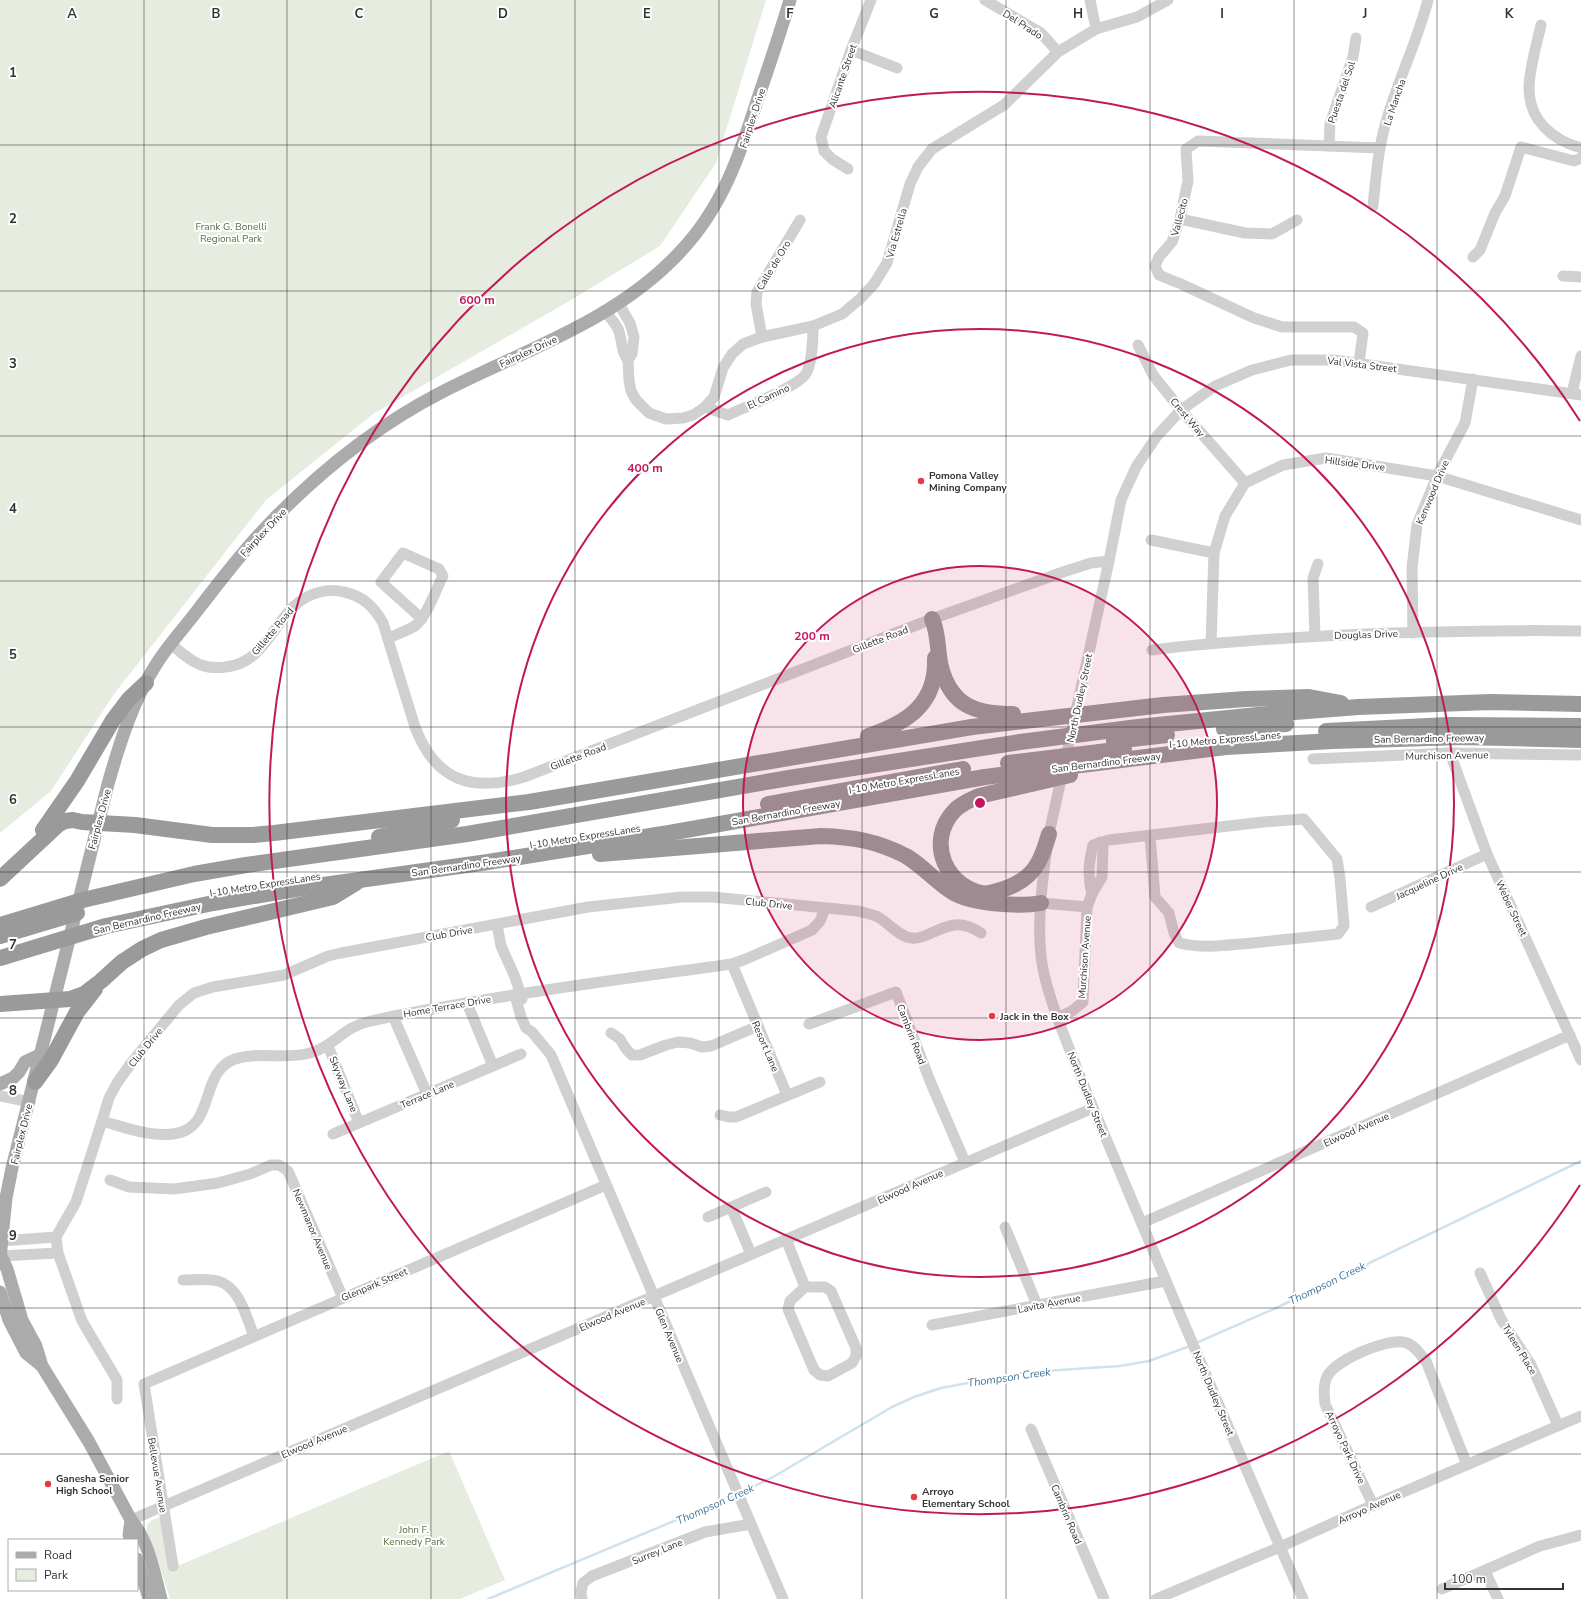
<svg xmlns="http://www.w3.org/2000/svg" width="1581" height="1599" font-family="'Nunito Sans',sans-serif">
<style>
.green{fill:#e6ecdf}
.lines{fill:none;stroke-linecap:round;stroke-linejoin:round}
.stream{stroke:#cfe2ee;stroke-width:2.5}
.minor{stroke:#d0d0d0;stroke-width:11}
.major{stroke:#ababab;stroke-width:13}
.highway{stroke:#9a9a9a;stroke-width:16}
.grid{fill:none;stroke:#333;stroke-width:1;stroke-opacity:0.55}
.ring{fill:none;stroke:#c2185b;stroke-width:2}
.poi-dot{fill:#e63946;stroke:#fff;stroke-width:1.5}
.labels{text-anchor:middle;stroke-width:4;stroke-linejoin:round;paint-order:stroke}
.street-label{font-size:10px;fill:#333;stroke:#fff}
.park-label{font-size:10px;fill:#56703f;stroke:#fff}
.poi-label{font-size:10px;font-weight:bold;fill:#333;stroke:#fff;text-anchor:start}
.water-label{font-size:11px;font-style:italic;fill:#3f7597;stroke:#fff}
.grid-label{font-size:13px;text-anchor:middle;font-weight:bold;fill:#333;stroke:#fff;stroke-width:4;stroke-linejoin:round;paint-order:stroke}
.centre{fill:#c2185b;stroke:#fff;stroke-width:2}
.ring-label{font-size:12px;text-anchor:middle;font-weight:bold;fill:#c2185b;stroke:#fff;stroke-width:4;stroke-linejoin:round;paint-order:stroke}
</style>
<rect width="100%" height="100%" fill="#fff"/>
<!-- green -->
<g class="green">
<polygon points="0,0 766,0 716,163 660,246 571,300 373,414 266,500 114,694 51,791 0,833"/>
<polygon points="449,1451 505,1580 460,1599 170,1599 156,1554 147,1532 147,1525 152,1520 170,1513 176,1561 180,1565"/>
</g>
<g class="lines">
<!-- stream -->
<g class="stream">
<polyline points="1196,1343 1276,1308 1581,1161"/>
<polyline points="740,1493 773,1477 892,1407 914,1397 941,1388 1029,1372 1120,1366 1149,1361 1190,1346"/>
<polyline points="488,1599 736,1495"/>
</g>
<!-- minor -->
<g class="minor">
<polyline points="985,0 1041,33 1058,52"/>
<polyline points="1090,0 1096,29"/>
<path d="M1541 25C1537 43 1529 70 1529 88 1529 120 1552 140 1581 148"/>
<polyline points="851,50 897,68"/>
<polyline points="1329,146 1330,124 1353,57 1356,38"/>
<polyline points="848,169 832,159 824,151 821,137 851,50 871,0"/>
<path d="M1373 206C1376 178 1378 149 1386 122 1398 80 1417 42 1428 0"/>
<polyline points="1180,219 1245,233 1272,234 1297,220"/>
<polyline points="1473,257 1480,250 1495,213 1505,196 1521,147 1574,161 1581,158"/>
<polyline points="1563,276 1581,277"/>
<polyline points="619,304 630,323 634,337 632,354 628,360 629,380 631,391 636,400 649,413 666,419 683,418 693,415 705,407 714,397 723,368 732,354 743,344 762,337 813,326 842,314 860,299 874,284 887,263 910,184 918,167 932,149 1004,105 1058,52 1096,29 1137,17 1168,0"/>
<path d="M606 311C609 317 614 322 617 327 623 338 620 351 628 360"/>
<polyline points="762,337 756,304 757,292 800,220"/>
<polyline points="1138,345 1153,375 1181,410 1245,483"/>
<polyline points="1359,363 1363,333 1354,327 1282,327 1254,318 1181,284 1159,275 1155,266 1159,257 1172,242 1180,219 1188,181 1186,149 1198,141 1379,148"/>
<polyline points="1572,393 1581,356"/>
<path d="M705 407 728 415C745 407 795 388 805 375 812 366 813 338 813 326"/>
<polyline points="1151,540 1214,553"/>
<polyline points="1413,633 1412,568 1417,525 1437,476 1465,423 1473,379"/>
<polyline points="1315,636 1313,578 1318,564"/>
<path d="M388 638C397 634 408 631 416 625 427 616 436 589 443 576L439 569 403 553 381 582 422 619"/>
<polyline points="1211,643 1214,553 1225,516 1245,483 1283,465 1326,458 1437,476 1581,520"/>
<path d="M171 644C180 652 190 661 201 665 209 668 218 668 226 667 273 662 275 602 320 592 328 590 336 590 344 592 363 596 374 607 383 623L415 727C435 780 471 793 524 777L932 619 1063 572 1091 563 1109 561"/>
<path d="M1152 650C1232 640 1312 636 1393 633 1456 631 1518 630 1581 631"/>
<polyline points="1450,753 1487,854 1581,1060"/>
<polyline points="1313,759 1450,753 1581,755"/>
<path d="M1092 894C1087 876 1089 862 1093 845L1109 840 1263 822 1304 819 1337 859 1340 878 1344 926 1338 934C1309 937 1281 940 1252 943 1228 945 1203 949 1179 943L1174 933 1169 913 1155 897 1150 836"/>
<polyline points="1041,903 1087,907"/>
<polyline points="1371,907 1487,854"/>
<polyline points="497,925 501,946 515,977 522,999"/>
<polyline points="732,964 787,1095"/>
<polyline points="520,993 516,999 521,1017 526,1028 532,1032 551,1055 783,1599"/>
<polyline points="467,1003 493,1066"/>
<polyline points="393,1016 427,1094"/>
<polyline points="1057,1018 1072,1011 1083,1002 1087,907 1092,894 1102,877 1103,847 1100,842"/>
<polyline points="809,1024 896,992 930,1081 965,1162"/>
<polyline points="611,1033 620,1039 626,1049 632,1055 640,1055 666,1045 678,1042 690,1043 702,1047 711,1046 758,1026"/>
<polyline points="328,1046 359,1123"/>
<polyline points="0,1096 30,1102"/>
<polyline points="720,1115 729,1117 736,1117 820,1082"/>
<path d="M102 1121C124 1127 149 1137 173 1134 217 1129 198 1072 235 1059 259 1051 285 1060 310 1053 333 1047 344 1027 367 1022 396 1015 425 1010 455 1005 547 988 639 977 732 964L746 959 812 930 820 921 825 909"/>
<polyline points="333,1134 521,1054"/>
<polyline points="110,1180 129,1187 174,1189 218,1183 250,1174 271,1165 279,1165 288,1171 343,1298"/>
<polyline points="731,1207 751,1254"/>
<polyline points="708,1217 766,1192"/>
<polyline points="1142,1223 1570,1035"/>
<polyline points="1005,1227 1037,1305"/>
<polyline points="786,1239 805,1287"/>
<polyline points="1,1241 56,1237"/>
<polyline points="1,1256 58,1253"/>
<polyline points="1480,1273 1501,1319 1531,1365 1558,1425"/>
<path d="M183 1280C194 1280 206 1278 218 1281 240 1287 246 1317 254 1336"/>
<polygon points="805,1287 825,1287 831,1291 856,1348 856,1356 852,1363 828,1376 820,1375 814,1370 788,1309 790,1301"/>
<polyline points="932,1325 1165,1281"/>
<path d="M117 1399V1380L82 1321 58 1253 56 1237 76 1202 102 1121 109 1098 117 1083 132 1062 179 1005 194 993 213 987 284 975 328 956 341 953 588 907 682 897H712L858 911C864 913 872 914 878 917 889 923 899 937 912 938 917 939 922 937 927 935 948 925 960 919 981 933"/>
<polyline points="1031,1429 1104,1599"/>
<path d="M1373 1505 1325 1404C1324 1396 1323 1387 1326 1379 1332 1361 1385 1339 1403 1342 1413 1343 1420 1354 1426 1361L1467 1465"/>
<polyline points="131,1520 1093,1108"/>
<polyline points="173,1566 144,1384 606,1185"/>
<polyline points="1485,1571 1498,1599"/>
<polyline points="1442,1589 1540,1546 1581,1535"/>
<polyline points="582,1599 581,1592 583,1583 592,1576 705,1532 751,1524"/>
<polyline points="1156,1599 1280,1547 1373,1505 1581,1416"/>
<path d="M1303 1599C1243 1464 1186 1328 1128 1191 1111 1150 1093 1108 1076 1066 1064 1034 1050 1003 1043 969 1035 928 1043 875 1049 834L1109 561 1121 500 1136 467 1157 436 1181 410 1215 386 1252 370 1291 360H1334L1581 395"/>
</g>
<!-- major -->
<g class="major">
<polyline points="0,1084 13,1078 19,1072 25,1062 42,1054"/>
<path d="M1 1256 7 1269 22 1320 36 1346 42 1366 89 1442 131 1520C149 1542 154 1572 161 1599"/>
<path d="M0 1258 6 1198 12 1168 108 784C120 742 133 700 157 663 169 644 186 626 200 607 222 579 244 549 270 523 320 471 378 425 442 392 524 350 616 321 680 252 722 208 740 155 758 98 769 66 780 33 790 0"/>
<polyline points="0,1292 9,1320 26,1353 42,1366"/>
<polyline points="131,1540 129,1535 131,1520"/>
<polyline points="137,1559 149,1599"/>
</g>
<!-- highway -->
<g class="highway">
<path d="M932 619C939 634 937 651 941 667 951 706 976 714 1013 714"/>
<polyline points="1224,729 1286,724"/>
<polyline points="1326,731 1448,725 1581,726"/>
<path d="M868 736C907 723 937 704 935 658"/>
<polyline points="1114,741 1167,735"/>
<polyline points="1008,763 1124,749"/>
<polyline points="768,804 963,769"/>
<polyline points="43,830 77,781 113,720 129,699 146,683"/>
<polyline points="379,837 452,820"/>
<path d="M600 854 821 836C853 837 877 841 906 856 923 866 938 884 954 893 974 904 1020 907 1041 903"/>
<polyline points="0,879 59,824 65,821 73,820 82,822 135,825 212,835 253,835 274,833 529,802 972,727 1163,705 1246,699 1309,697 1341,703"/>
<path d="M985 894C1005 890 1027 883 1038 863 1043 855 1046 844 1049 834"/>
<path d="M989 894C947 891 924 842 955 810 962 803 970 800 979 796L1070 775"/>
<polyline points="0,925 83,900 194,874 246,865 467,834 789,778 1020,742 1138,727 1258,715 1358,707 1490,702 1581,704"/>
<polyline points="0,936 77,913"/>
<polyline points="0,958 106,926 213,903 302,888 488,862 669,833 985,777 1226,747 1333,741 1462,737 1581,740"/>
<polyline points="0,1004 70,999 84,994 101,981 122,962 142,949 161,940 206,927 333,897 356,883"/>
<polyline points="35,1082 51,1060 77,1012 95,989"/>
</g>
</g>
<!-- grid -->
<path class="grid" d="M144 0V1599M287 0V1599M431 0V1599M575 0V1599M719 0V1599M862 0V1599M1006 0V1599M1150 0V1599M1294 0V1599M1437 0V1599M0 145H1581M0 291H1581M0 436H1581M0 581H1581M0 727H1581M0 872H1581M0 1018H1581M0 1163H1581M0 1308H1581M0 1454H1581"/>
<!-- distance rings -->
<circle cx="980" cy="803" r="237" fill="#c2185b" fill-opacity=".12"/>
<g class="ring">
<circle cx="980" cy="803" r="237"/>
<circle cx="980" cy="803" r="474"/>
<path d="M1580 1185A711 711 0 1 1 1580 421"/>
</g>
<!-- markers -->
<g class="poi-dot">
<circle cx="921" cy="481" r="4"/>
<circle cx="992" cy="1016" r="4"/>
<circle cx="48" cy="1484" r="4"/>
<circle cx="914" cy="1497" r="4"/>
</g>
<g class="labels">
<!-- street labels -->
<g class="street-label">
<text transform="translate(1023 24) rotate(33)" y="4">Del Prado</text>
<text transform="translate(842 76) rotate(-71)" y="4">Alicante Street</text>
<text transform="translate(1341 92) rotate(-71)" y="4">Puesta del Sol</text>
<text transform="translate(1394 102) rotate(-71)" y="4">La Mancha</text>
<text transform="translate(752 118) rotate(-72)" y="4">Fairplex Drive</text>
<text transform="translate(1179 217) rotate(-75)" y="4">Vallecito</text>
<text transform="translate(896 233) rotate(-74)" y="4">Via Estrella</text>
<text transform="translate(773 265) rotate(-59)" y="4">Calle de Oro</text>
<text transform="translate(528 351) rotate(-25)" y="4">Fairplex Drive</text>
<text transform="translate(1362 364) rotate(7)" y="4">Val Vista Street</text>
<text transform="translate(768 396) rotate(-25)" y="4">El Camino</text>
<text transform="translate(1188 417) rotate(50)" y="4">Crest Way</text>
<text transform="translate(1355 463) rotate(7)" y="4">Hillside Drive</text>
<text transform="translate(1432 492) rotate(-67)" y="4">Kenwood Drive</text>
<text transform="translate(263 532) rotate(-47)" y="4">Fairplex Drive</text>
<text transform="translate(272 631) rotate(-50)" y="4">Gillette Road</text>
<text transform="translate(1366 634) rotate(-2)" y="4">Douglas Drive</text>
<text transform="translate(880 639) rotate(-21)" y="4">Gillette Road</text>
<text transform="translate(1079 698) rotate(-78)" y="4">North Dudley Street</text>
<text transform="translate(1429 738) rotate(-1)" y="4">San Bernardino Freeway</text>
<text transform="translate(1225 739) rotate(-5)" y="4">I-10 Metro ExpressLanes</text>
<text transform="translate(1447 755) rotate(-1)" y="4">Murchison Avenue</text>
<text transform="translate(578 756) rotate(-21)" y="4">Gillette Road</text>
<text transform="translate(1106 762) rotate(-7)" y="4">San Bernardino Freeway</text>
<text transform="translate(904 780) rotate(-10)" y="4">I-10 Metro ExpressLanes</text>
<text transform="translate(786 812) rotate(-10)" y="4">San Bernardino Freeway</text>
<text transform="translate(99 819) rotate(-75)" y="4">Fairplex Drive</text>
<text transform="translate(585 836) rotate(-9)" y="4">I-10 Metro ExpressLanes</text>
<text transform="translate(466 865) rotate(-8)" y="4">San Bernardino Freeway</text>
<text transform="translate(1429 881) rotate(-25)" y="4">Jacqueline Drive</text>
<text transform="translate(265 884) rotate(-9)" y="4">I-10 Metro ExpressLanes</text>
<text transform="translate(769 903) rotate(6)" y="4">Club Drive</text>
<text transform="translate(1512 908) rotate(65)" y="4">Weber Street</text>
<text transform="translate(147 918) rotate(-13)" y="4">San Bernardino Freeway</text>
<text transform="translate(449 933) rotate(-10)" y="4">Club Drive</text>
<text transform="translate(1084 957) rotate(-86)" y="4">Murchison Avenue</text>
<text transform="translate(447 1006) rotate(-10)" y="4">Home Terrace Drive</text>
<text transform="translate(912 1034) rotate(69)" y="4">Cambrin Road</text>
<text transform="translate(766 1046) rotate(67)" y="4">Resort Lane</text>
<text transform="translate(145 1047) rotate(-51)" y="4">Club Drive</text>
<text transform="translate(344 1084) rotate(68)" y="4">Skyway Lane</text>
<text transform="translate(427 1094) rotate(-23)" y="4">Terrace Lane</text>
<text transform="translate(1088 1094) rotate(68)" y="4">North Dudley Street</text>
<text transform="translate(1356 1129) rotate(-24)" y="4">Elwood Avenue</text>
<text transform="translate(21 1134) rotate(-76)" y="4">Fairplex Drive</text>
<text transform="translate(910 1186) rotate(-24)" y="4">Elwood Avenue</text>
<text transform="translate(313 1229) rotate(67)" y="4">Newmanor Avenue</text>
<text transform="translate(374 1284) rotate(-23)" y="4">Glenpark Street</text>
<text transform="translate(1049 1303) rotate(-11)" y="4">Lavita Avenue</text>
<text transform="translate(612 1314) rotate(-23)" y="4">Elwood Avenue</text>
<text transform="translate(670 1335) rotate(67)" y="4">Glen Avenue</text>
<text transform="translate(1520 1349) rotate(59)" y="4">Tyleen Place</text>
<text transform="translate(1214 1393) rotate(67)" y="4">North Dudley Street</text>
<text transform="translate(314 1441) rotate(-23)" y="4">Elwood Avenue</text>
<text transform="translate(1346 1447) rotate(65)" y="4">Arroyo Park Drive</text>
<text transform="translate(158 1475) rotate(81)" y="4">Bellevue Avenue</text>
<text transform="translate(1369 1507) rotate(-24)" y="4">Arroyo Avenue</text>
<text transform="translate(1067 1514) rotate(67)" y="4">Cambrin Road</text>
<text transform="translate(657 1551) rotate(-22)" y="4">Surrey Lane</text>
</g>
<!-- park labels -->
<g class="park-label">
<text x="231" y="230">Frank G. Bonelli<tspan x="231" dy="12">Regional Park</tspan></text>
<text x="414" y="1533">John F.<tspan x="414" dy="12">Kennedy Park</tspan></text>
</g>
<!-- poi labels -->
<g class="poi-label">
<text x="929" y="479">Pomona Valley<tspan x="929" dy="12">Mining Company</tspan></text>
<text x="1000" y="1020">Jack in the Box</text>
<text x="56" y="1482">Ganesha Senior<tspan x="56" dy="12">High School</tspan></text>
<text x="922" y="1495">Arroyo<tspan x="922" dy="12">Elementary School</tspan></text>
</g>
<!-- water labels -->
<g class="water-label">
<text transform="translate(1327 1283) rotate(-26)" y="4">Thompson Creek</text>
<text transform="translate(1009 1377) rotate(-8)" y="4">Thompson Creek</text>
<text transform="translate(715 1504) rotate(-24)" y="4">Thompson Creek</text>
</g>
</g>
<g class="grid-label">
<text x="72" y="18">A</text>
<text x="216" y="18">B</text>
<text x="359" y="18">C</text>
<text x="503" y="18">D</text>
<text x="647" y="18">E</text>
<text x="790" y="18">F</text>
<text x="934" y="18">G</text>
<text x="1078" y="18">H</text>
<text x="1222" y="18">I</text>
<text x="1365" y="18">J</text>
<text x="1509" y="18">K</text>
<text x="13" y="77">1</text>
<text x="13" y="223">2</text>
<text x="13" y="368">3</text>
<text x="13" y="513">4</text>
<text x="13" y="659">5</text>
<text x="13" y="804">6</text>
<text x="13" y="949">7</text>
<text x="13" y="1095">8</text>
<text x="13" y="1240">9</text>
</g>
<circle cx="980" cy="803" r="6" class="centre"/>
<g class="ring-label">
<text x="477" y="304">600 m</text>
<text x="645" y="472">400 m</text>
<text x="812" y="640">200 m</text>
</g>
<!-- legend -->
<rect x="8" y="1539" width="130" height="52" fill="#ffffff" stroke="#adadad"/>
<rect x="16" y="1552" width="20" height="6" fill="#ababab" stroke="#adadad"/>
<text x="44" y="1559" font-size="12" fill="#333333">Road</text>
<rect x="16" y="1569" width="20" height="12" fill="#e6ecdf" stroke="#adadad"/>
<text x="44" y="1579" font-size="12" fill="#333333">Park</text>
<!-- scale -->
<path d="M1445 1583v6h118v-6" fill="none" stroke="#333333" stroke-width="2"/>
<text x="1451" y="1583" font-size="12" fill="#333333" stroke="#ffffff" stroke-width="3" paint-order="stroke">100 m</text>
</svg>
